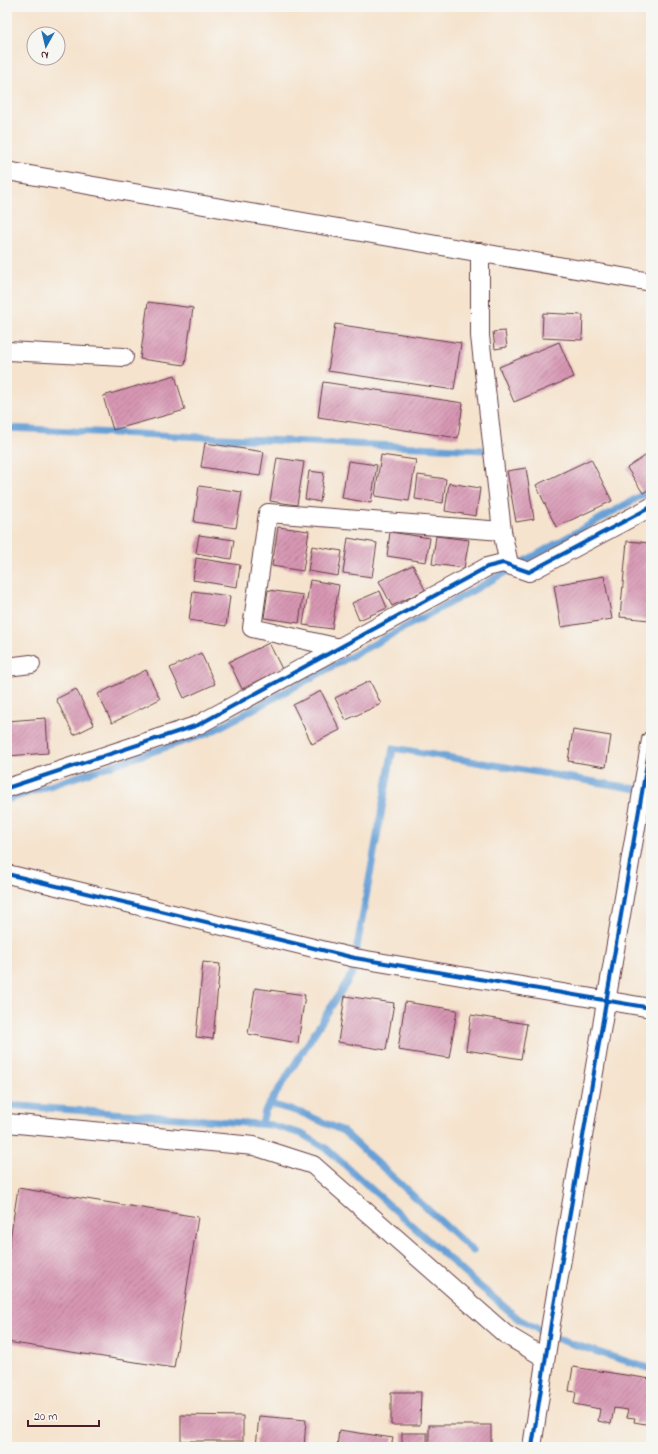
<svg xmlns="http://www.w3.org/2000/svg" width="658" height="1454" font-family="'Indie Flower',sans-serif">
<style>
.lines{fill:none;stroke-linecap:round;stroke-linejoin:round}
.stream{stroke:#67a0d6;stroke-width:7}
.building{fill:url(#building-hatch)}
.minor-casing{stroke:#643c43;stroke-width:20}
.minor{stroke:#fff;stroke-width:18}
.cycleway-casing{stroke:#f6f6f2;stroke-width:6}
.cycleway{stroke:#0057b8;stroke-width:4}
</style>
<defs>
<pattern id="building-hatch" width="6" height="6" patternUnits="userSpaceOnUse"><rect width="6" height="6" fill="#d796b3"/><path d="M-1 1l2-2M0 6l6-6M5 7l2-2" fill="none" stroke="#b07a92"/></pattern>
</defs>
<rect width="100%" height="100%" fill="#f6f6f2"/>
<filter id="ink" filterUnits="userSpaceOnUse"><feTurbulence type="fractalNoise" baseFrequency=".025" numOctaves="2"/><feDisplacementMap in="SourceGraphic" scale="8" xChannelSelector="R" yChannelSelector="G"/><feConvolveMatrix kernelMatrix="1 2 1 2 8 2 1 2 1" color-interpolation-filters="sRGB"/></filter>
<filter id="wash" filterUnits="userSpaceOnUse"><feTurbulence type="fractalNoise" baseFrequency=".012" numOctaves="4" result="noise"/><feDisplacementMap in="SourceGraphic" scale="16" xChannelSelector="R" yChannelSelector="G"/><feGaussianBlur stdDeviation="0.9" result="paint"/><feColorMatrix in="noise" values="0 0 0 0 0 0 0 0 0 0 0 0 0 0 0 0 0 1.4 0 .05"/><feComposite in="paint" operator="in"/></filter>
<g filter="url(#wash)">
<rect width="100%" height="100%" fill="#f5e3cd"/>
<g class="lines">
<!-- stream -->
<g class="stream">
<polyline points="7,428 482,450"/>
<polyline points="7,800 209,733 474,590 651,490"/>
<polyline points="270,1104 302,1113 343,1131 473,1251"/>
<polyline points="7,1105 271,1125 302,1134 327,1149 476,1283 520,1320 563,1341 651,1369"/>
<polyline points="262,1124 265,1111 352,974 393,748 643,790"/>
</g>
</g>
<g id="blocks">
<!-- building -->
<g class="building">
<polygon points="148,302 193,308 185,365 140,359"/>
<polygon points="543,313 583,315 582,340 542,338"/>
<polygon points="335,324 461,343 454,390 328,371"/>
<polygon points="505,331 507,347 495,349 493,332"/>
<polygon points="559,342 574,377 514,402 499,367"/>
<polygon points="175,375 185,410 113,430 103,396"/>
<polygon points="323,382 463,403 458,438 318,417"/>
<polygon points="205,443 264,452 260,476 201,467"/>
<polygon points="651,452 651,488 643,493 627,468"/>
<polygon points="381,455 416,460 409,501 375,496"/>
<polygon points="277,458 304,462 297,505 270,501"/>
<polygon points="591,459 612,501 556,527 536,485"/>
<polygon points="348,461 377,465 371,503 342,498"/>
<polygon points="526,468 534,519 516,522 507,471"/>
<polygon points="309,471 324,473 320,502 305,499"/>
<polygon points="418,475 446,479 443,503 415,499"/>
<polygon points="449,483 480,488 476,516 445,511"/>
<polygon points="199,486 242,492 236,528 194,522"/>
<polygon points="278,527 309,531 303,571 272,566"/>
<polygon points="390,532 430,538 426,562 387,556"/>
<polygon points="199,535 234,540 231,559 196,553"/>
<polygon points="436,536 469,540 464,568 432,564"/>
<polygon points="348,538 377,543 372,577 343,573"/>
<polygon points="627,541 651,543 649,620 620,617"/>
<polygon points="312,546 342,551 338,576 308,571"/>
<polygon points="196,558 240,565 237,587 193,580"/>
<polygon points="413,565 425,590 392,606 379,581"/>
<polygon points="604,576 612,619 561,627 554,585"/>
<polygon points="310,580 339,585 332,629 303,625"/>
<polygon points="268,590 303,595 299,623 264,618"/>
<polygon points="193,591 230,596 226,626 189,620"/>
<polygon points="380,591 387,608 359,620 352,603"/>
<polygon points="269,643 282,669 242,689 229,662"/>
<polygon points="201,653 215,684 184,698 170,668"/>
<polygon points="146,670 160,699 112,723 98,694"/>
<polygon points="370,681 381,704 346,720 335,698"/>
<polygon points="76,689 94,725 74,735 56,699"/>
<polygon points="321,691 340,730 312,744 293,705"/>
<polygon points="46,718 48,753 7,756 7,721"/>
<polygon points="573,730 611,736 606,767 568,761"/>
<polygon points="203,962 220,964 213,1039 196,1037"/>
<polygon points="255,988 305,995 298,1043 248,1034"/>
<polygon points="345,996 394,1003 386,1050 338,1042"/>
<polygon points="405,1002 457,1010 449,1058 398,1050"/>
<polygon points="471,1015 527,1024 521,1059 466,1050"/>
<polygon points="18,1188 198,1217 174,1368 7,1342 7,1260"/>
<polygon points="573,1367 651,1379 651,1425 634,1422 635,1418 626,1417 628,1410 614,1408 611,1424 598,1421 600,1409 574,1404 576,1392 569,1391"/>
<polygon points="391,1392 421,1392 420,1425 391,1425"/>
<polygon points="181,1415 243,1416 243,1441 181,1441"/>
<polygon points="259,1416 306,1420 304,1447 256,1447"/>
<rect x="429" y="1425" width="62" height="22"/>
<polygon points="339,1430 393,1438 391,1447 337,1447"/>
<rect x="402" y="1433" width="25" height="14"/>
</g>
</g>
</g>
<g filter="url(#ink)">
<use href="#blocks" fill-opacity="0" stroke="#643c43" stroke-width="1"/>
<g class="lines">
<defs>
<g id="minor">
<polyline points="7,171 651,282"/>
<polyline points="480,252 480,336 502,531 509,564"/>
<polyline points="7,351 124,357"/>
<polyline points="340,648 252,628 268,513 502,531"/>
<polyline points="7,667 31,664"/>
<polyline points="7,788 198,725 487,567 503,563 529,572 651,507"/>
<polyline points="7,874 355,958 651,1008"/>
<polyline points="7,1123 254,1146 313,1165 505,1334 545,1358"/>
<polyline points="532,1447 551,1323 651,740"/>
</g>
</defs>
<!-- minor casing -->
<use href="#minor" class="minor-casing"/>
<!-- minor -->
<use href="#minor" class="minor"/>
<defs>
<g id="cycleway">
<polyline points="7,788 198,725 487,567 503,563 529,572 651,507"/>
<polyline points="7,874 355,958 651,1008"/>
<polyline points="532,1447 551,1323 651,740"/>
</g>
</defs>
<!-- cycleway casing -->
<use href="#cycleway" class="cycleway-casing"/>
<!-- cycleway -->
<use href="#cycleway" class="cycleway"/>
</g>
</g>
<!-- margin -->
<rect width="658" height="1454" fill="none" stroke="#f6f6f2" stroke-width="24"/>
<!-- north arrow -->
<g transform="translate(46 46) rotate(188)"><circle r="19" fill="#f6f6f2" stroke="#b1a0a2"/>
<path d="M0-3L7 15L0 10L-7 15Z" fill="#1f6fb2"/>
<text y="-6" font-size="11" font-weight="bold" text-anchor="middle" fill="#4a1f2b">N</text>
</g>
<!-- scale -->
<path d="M28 1420v6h71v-6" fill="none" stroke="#4a1f2b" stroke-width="2"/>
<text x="34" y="1420" font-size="12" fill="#4a1f2b" stroke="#f6f6f2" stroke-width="3" paint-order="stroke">20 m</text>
</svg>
